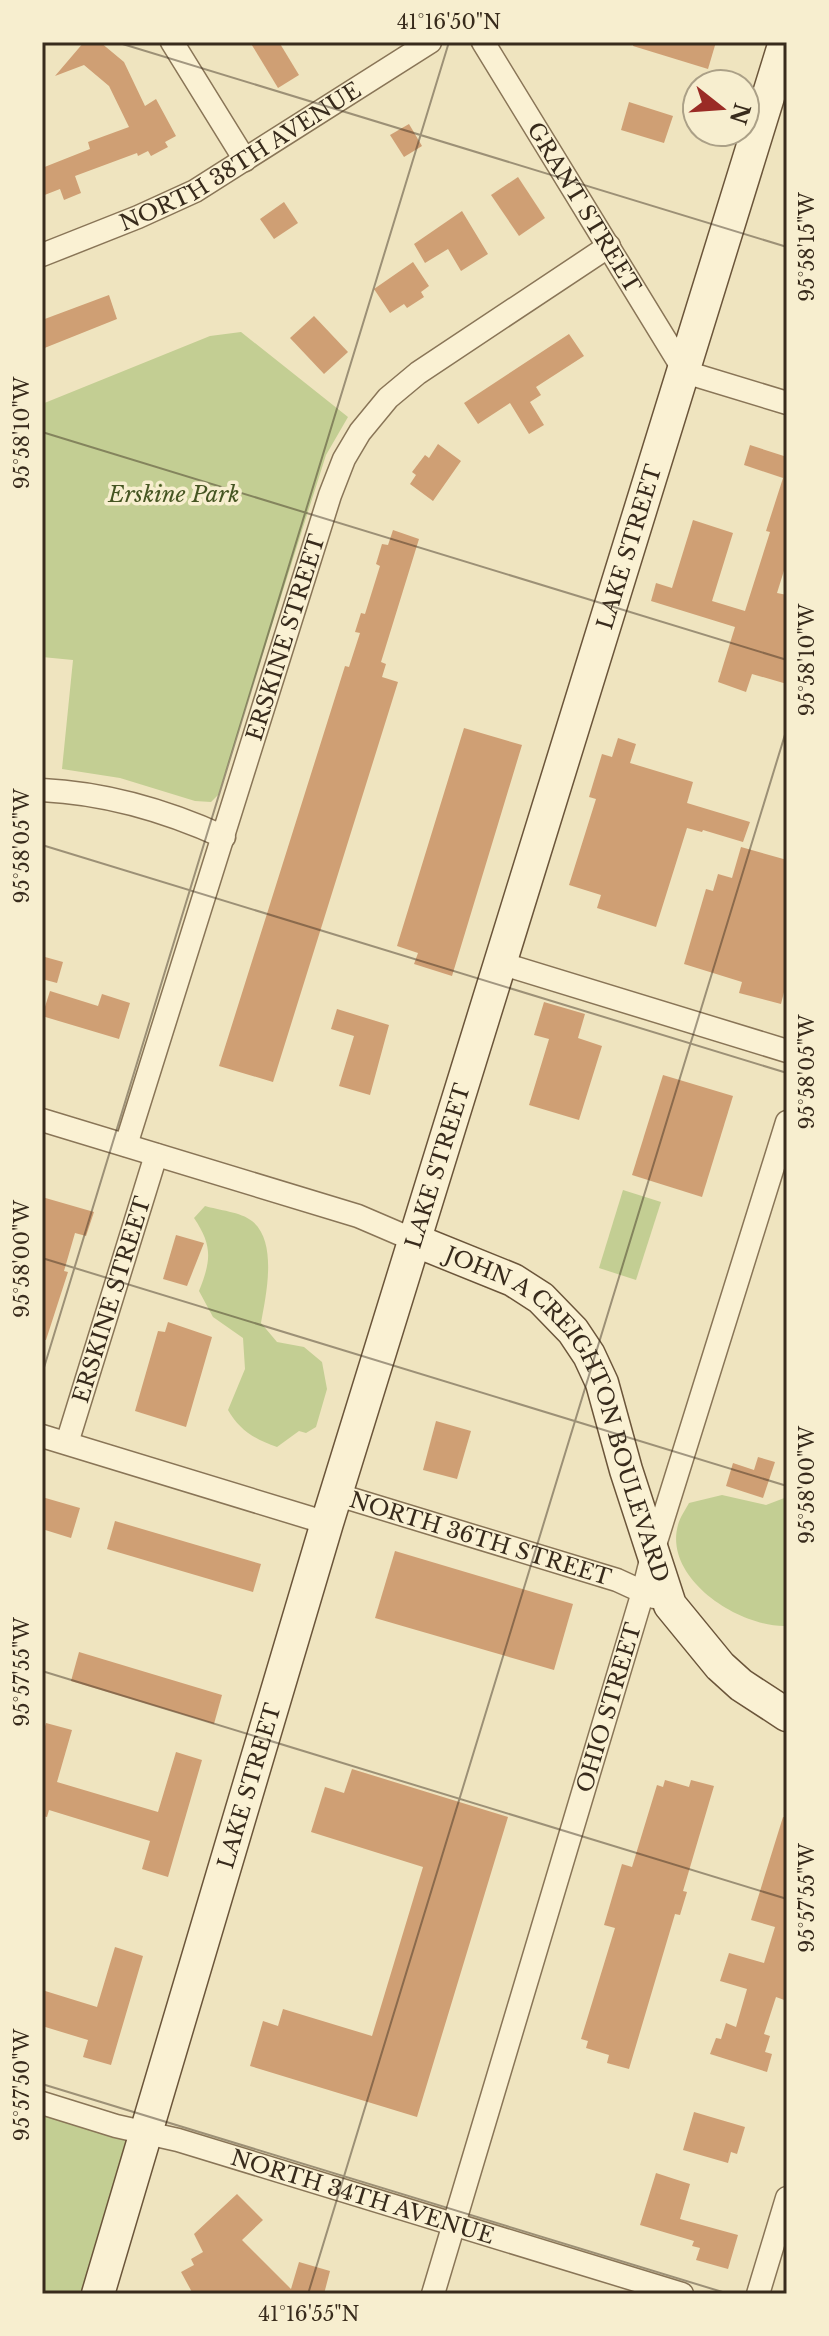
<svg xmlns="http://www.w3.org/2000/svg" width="829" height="2336" font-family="'Libre Baskerville',serif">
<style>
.green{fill:#c3ce93}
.building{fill:#cf9f74}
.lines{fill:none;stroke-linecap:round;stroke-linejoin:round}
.street-casing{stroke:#897557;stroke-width:25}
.secondary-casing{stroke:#6b553a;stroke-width:35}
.street{stroke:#faf1d3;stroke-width:22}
.secondary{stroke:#faf1d3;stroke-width:32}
.ticks{fill:none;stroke:#382b1c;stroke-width:2;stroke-opacity:0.45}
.labels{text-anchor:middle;stroke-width:7;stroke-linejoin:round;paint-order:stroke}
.street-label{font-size:22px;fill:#382b1c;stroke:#f7eecf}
.park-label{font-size:22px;font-style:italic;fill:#455522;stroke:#f7eecf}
.neatline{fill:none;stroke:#382b1c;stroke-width:3}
.ticks-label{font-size:20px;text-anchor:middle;fill:#382b1c}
</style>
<rect width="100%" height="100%" fill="#efe4bf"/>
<!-- green -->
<g class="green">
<polygon points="241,332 348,417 326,455 218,795 211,802 195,801 120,778 62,769 73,660 42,657 42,404 210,336"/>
<polygon points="623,1190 661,1202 636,1280 599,1268"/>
<path d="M205 1206C218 1210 241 1212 252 1221 278 1242 266 1295 261 1323L277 1342 304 1347 322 1362 327 1389 316 1427 306 1433 299 1431 277 1447C256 1440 239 1430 228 1410L245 1369 243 1338 213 1317 199 1291C211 1261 213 1246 194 1218Z"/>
<path d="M722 1495 766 1505 787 1497V1626C740 1628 663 1579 678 1525 680 1517 686 1509 689 1503Z"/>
<polygon points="42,2115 127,2141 82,2294 42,2294"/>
</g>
<!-- building -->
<g class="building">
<polygon points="84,42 100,42 124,62 145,106 156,99 176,136 165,142 168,147 151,156 148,151 138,156 137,153 75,176 81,193 64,200 60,189 42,196 42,168 90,149 88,142 129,127 109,86 84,65 55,76"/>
<polygon points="250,42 279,42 299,75 278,88"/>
<polygon points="634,42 716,42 708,69 633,46"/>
<polygon points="629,102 673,116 664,143 621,130"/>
<polygon points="409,124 422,146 404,157 390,135"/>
<polygon points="518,177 545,218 519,236 491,195"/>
<polygon points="284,202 298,223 274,239 260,219"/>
<polygon points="462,211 488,254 461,271 448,249 425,263 414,244"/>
<polygon points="413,262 429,286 421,292 424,297 407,308 404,304 390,313 374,289"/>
<polygon points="109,295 117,319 42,349 42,320"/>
<polygon points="314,316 348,352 324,374 290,338"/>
<polygon points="569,334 584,356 536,387 541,395 530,402 544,425 529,434 510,403 478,424 464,403"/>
<polygon points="438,444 461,461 433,501 410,484 416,475 412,472 425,455 429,458"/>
<polygon points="750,445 787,457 787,561 777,593 787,595 787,684 752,674 746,692 718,682 735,627 651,601 656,583 672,588 693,520 733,533 712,601 745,611 770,532 766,531 783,478 744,465"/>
<polygon points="393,530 419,539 381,662 386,664 382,677 398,682 273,1082 219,1066 345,666 349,667 360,633 355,632 361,613 365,614 380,566 376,564 382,544 388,545"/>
<polygon points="464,728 522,745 452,976 414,964 418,953 397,946"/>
<polygon points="618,738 636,744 630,763 693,782 687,803 750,822 743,842 703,830 702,832 687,828 656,927 597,908 601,895 569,885 596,799 589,797 602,754 612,757"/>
<polygon points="741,847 787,860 787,980 781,1004 739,993 742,982 684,964 706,889 713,891 718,874 732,878"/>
<polygon points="45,957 63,962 57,983 42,979"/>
<polygon points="50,991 98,1006 102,994 130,1003 119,1039 42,1016"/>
<polygon points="544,1002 585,1014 578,1038 602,1046 579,1120 529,1105 549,1039 534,1035"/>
<polygon points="337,1009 389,1025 370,1095 339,1086 354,1036 331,1029"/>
<polygon points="663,1075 733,1096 702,1197 632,1175"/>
<polygon points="42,1197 94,1212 86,1236 75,1233 64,1271 68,1272 46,1340 42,1340"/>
<polygon points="176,1235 204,1243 187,1286 163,1279"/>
<polygon points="168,1322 212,1337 186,1427 135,1411 158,1331 165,1332"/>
<polygon points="436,1421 471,1431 457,1479 423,1470"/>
<polygon points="758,1457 775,1462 763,1498 726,1486 733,1463 754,1470"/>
<polygon points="42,1497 80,1508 71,1538 42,1529"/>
<polygon points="115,1521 261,1564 253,1592 107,1549"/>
<polygon points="395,1551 573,1604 554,1670 375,1618"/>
<polygon points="79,1652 222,1695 214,1724 71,1681"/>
<polygon points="46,1723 72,1730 57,1782 158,1812 176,1752 202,1760 168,1877 142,1869 150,1841 49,1810 47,1817 42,1816 42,1736"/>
<polygon points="352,1769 508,1817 417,2117 250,2066 263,2021 278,2026 283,2009 372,2036 423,1867 311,1832 325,1787 344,1793"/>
<polygon points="665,1780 689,1787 691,1780 714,1786 683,1891 687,1892 680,1915 675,1914 629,2069 607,2063 609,2055 586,2048 588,2041 581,2039 615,1928 604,1925 622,1864 632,1867 657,1785 663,1787"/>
<polygon points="783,1817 787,1818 787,2001 776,1997 764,2034 770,2036 765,2052 772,2054 767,2072 710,2054 716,2038 721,2039 726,2023 736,2027 747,1989 720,1981 729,1953 764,1963 775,1927 751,1920"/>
<polygon points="115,1947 143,1956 111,2065 83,2057 88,2040 42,2026 42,1990 97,2007"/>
<polygon points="694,2112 745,2127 737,2154 731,2152 728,2163 683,2150"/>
<polygon points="656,2173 690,2184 680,2219 738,2235 728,2269 696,2260 700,2248 692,2246 694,2241 640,2225"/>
<polygon points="237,2194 263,2220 242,2240 291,2289 299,2262 330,2271 324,2294 193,2294 181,2272 194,2265 191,2259 203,2252 194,2234"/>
</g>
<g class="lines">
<defs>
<g id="street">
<polyline points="172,42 245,160"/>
<path id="s1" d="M483 42 685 372 787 403"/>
<path id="s2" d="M42 255 138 217 195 191 430 42"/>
<path d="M42 790C104 793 167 811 224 837"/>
<polyline points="500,963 787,1051"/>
<polyline points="42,1120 358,1216 414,1240"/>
<path id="s3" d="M126 1145 330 495 344 459 360 432 388 398 418 373 609 246"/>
<polyline points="42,1436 327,1523"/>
<path id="s4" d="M67 1443 156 1155"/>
<path id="s5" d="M335 1494 617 1580 654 1597"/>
<path id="s6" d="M42 2103 116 2126 178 2140 682 2294"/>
<path id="s7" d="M433 2294 643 1592 654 1548 787 1122"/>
<polyline points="758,2294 787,2198"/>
</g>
<g id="secondary">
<path id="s8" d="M414 1240 513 1280 541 1298 573 1331 589 1355 602 1383 626 1470 670 1605 720 1666 741 1685 787 1715"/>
<path id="s9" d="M98 2294 327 1523 785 42"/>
</g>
</defs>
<!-- street casing -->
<use href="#street" class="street-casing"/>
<!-- secondary casing -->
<use href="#secondary" class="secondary-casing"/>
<!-- street -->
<use href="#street" class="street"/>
<!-- secondary -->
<use href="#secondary" class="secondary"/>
</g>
<!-- ticks -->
<path class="ticks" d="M116 42 787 247M42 432 787 660M42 845 787 1073M42 1258 787 1486M42 1374 449 42M42 1671 787 1899M42 2084 729 2294M308 2294 787 728"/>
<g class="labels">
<!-- street labels -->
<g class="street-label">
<text dy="8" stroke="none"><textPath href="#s2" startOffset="222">NORTH 38TH AVENUE</textPath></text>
<text dy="8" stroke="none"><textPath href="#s1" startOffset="194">GRANT STREET</textPath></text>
<text dy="8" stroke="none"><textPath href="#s9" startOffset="1826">LAKE STREET</textPath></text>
<text dy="8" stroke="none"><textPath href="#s3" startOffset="532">ERSKINE STREET</textPath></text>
<text dy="8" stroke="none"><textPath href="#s9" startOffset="1178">LAKE STREET</textPath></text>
<text dy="8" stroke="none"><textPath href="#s4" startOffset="150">ERSKINE STREET</textPath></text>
<text dy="8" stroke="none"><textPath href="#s8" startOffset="244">JOHN A CREIGHTON BOULEVARD</textPath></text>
<text dy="8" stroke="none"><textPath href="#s5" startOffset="152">NORTH 36TH STREET</textPath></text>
<text dy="8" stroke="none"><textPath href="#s7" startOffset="612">OHIO STREET</textPath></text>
<text dy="8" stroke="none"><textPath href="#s9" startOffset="530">LAKE STREET</textPath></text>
<text dy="8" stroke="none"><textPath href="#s6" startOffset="334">NORTH 34TH AVENUE</textPath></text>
</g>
<!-- park labels -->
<g class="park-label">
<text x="174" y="502">Erskine Park</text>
</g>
</g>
<!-- border -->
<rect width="829" height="2336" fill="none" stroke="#f7eecf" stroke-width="88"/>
<!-- north arrow -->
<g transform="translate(721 108) rotate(107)"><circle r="38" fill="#f7eecf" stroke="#aba087" stroke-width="2"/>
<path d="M0-6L14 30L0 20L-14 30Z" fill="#9a2b25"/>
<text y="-12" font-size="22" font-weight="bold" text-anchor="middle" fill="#382b1c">N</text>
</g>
<rect x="44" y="44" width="741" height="2248" class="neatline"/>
<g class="ticks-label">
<text x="449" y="29">41°16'50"N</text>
<text transform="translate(807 247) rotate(-90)" y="7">95°58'15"W</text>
<text transform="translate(22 433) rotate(-90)" y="7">95°58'10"W</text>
<text transform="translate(807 660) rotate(-90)" y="7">95°58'10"W</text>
<text transform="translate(22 846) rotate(-90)" y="7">95°58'05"W</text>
<text transform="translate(807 1072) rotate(-90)" y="7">95°58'05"W</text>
<text transform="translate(22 1259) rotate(-90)" y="7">95°58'00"W</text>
<text transform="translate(807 1485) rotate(-90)" y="7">95°58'00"W</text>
<text transform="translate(22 1672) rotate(-90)" y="7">95°57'55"W</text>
<text transform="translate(807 1898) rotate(-90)" y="7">95°57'55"W</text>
<text transform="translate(22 2085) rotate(-90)" y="7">95°57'50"W</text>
<text x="309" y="2321">41°16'55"N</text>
</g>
</svg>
